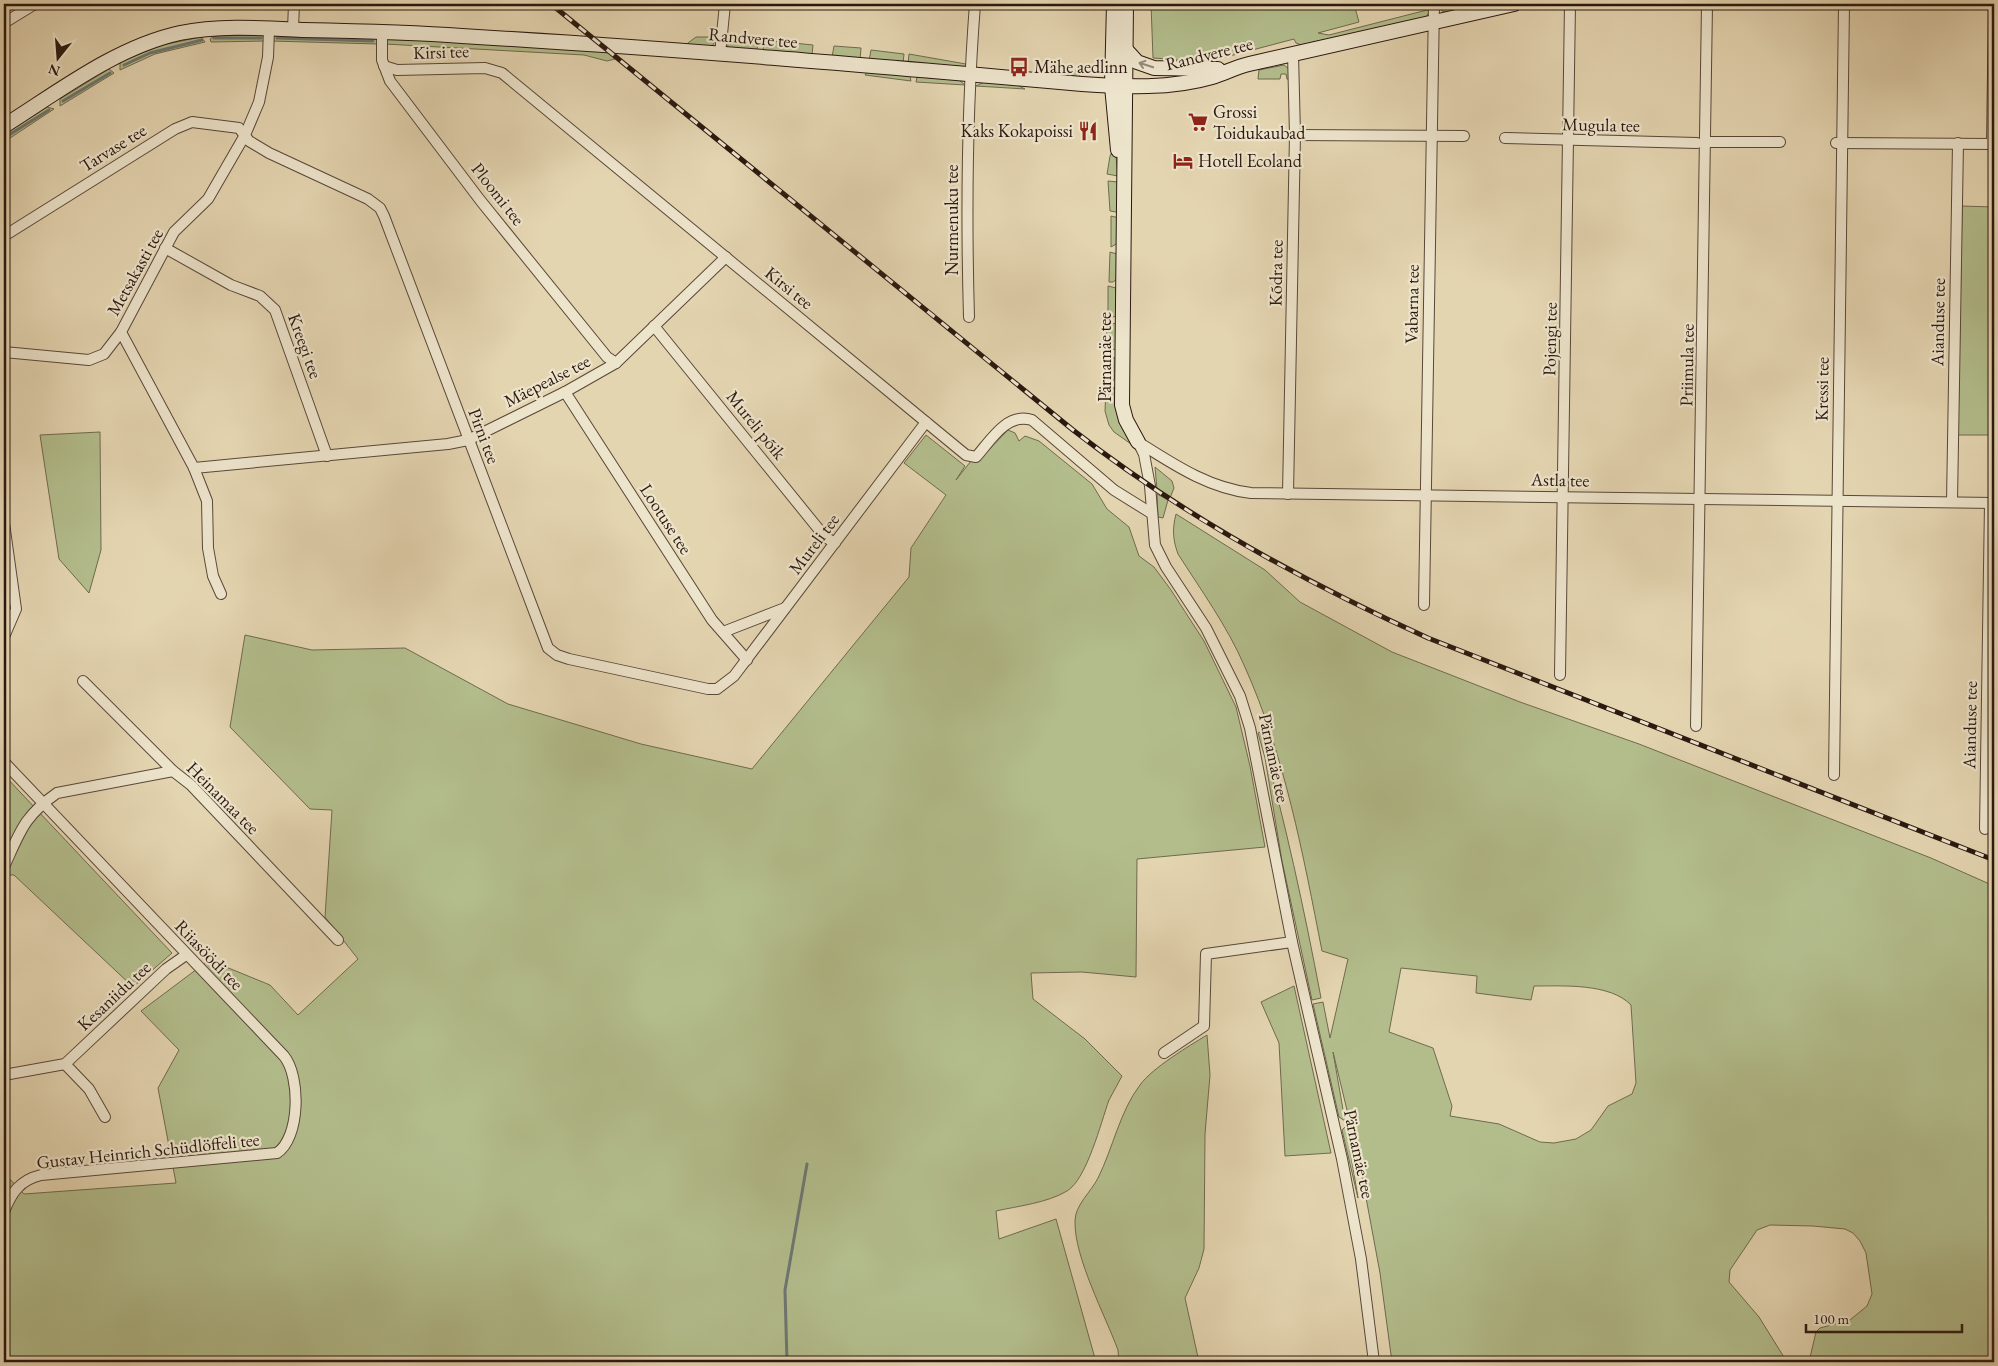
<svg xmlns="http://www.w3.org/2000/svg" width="1998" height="1366" font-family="'EB Garamond',serif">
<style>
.green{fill:#b3bd8c;stroke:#6f6a4e;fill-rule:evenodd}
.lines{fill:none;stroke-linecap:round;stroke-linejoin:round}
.stream{stroke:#6e7774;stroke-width:3}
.street-casing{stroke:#594738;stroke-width:12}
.secondary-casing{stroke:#2b180f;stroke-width:16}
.street{stroke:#ede4cc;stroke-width:10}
.secondary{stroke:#ede4cc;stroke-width:14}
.rail-casing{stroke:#2b180f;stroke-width:5}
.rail{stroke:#ede4cc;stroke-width:3;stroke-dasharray:9;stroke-linecap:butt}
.oneway{stroke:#968877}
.labels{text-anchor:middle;stroke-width:4.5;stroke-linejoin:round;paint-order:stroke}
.street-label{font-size:18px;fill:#2b180f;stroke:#ede4cc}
.poi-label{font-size:18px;fill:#2b180f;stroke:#ede4cc;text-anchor:start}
</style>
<rect width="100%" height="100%" fill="#e4d5b1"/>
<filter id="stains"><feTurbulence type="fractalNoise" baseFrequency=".004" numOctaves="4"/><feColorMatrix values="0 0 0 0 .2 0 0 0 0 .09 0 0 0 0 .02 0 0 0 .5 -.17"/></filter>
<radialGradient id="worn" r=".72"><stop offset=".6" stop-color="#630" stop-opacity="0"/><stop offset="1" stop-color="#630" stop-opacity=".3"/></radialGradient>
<!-- green -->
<g class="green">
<polygon points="1151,4 1354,4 1359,22 1318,33 1329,35 1431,9 1426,17 1301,45 1296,43 1294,39 1207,62 1153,58"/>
<polygon points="1453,4 1476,4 1476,5 1448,13 1442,11 1439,7"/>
<polygon points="262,35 266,41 211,42 210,39 214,36"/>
<polygon points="275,35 376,38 378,44 271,41"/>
<polygon points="201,37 205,42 155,54 120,70 120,62 162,45"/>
<polygon points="696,37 717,37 712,47 684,46"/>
<polygon points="725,37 758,39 757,51 732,49 727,46"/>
<polygon points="388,38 605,49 615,59 607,61 584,55 385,44"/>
<polygon points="764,40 813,45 812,55 763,52"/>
<polygon points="834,46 861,48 860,60 832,57"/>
<polygon points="871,50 904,54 903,63 869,61"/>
<polygon points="909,54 966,64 965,69 908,64"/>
<polygon points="1284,65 1289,69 1289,80 1287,79 1286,74 1281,74 1280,79 1258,79 1259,70"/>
<polygon points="109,69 114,73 60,106 60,99"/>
<polygon points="1050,70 1078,71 1080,77 1047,73"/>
<polygon points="867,72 910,76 911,81 865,75"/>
<polygon points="917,77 959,80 965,85 916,82"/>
<polygon points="984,82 1017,85 1025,89 976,86"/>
<polygon points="47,107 54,109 4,142 4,134"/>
<polygon points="1115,146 1118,176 1107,174 1110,156"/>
<polygon points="1108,181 1118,182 1118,209 1116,212 1110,211"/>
<polygon points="1962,206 1994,207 1994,435 1958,435"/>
<polygon points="1111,216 1119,218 1118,243 1111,247"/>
<polygon points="1110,252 1117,254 1118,278 1113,282 1109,282"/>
<polygon points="1108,286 1116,288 1117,316 1108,318"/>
<polygon points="1107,322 1116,324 1116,349 1106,351"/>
<polygon points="1106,356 1115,358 1115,378 1112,382 1106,382"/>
<polygon points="1106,387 1115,388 1116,405 1139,454 1131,444 1114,432 1109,425 1105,411"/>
<path d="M1008 430 1015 433 1019 441 1025 436 1039 441 1092 484 1107 509 1129 527 1139 556 1154 567 1171 590 1204 641 1236 707 1250 766 1265 847 1137 859 1136 977 1082 972 1031 973 1033 999 1085 1039 1122 1076C1118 1084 1113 1092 1109 1100 1101 1122 1087 1179 1067 1191 1047 1203 1018 1206 996 1211L999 1239 1056 1219 1096 1362H4V1173L24 1194 176 1183 158 1088 179 1050 141 1011 209 960 270 985 298 1015 358 959 325 917 332 810 310 809 230 727 245 635 312 650 405 648 508 704 641 744 752 769 909 577 911 548 946 495 904 463 926 435 965 466 956 480 971 461 977 462Z"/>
<polygon points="100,432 101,550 89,593 59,559 40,435"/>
<polygon points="1155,467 1172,481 1174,488 1170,498 1157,489"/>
<polygon points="1157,494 1168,500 1163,518 1158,517"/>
<path d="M1176 514 1265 570 1300 602 1392 652 1520 702 1639 744 1931 858 1994 886V1356L1955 1362H1809L1816 1332 1820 1328 1850 1320 1867 1306 1872 1294 1866 1253 1860 1241 1853 1233 1845 1229 1813 1226 1770 1225 1757 1230 1730 1270 1729 1282 1759 1317 1787 1362H1392L1380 1273 1359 1160 1333 1052 1345 1121 1339 1117 1313 1004 1323 1002 1330 1038 1348 959 1322 951C1303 854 1285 756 1244 665 1227 626 1201 590 1178 554 1173 540 1172 530 1176 514ZM1401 968 1477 976 1476 993 1531 1000 1534 986C1563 986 1610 983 1631 1005L1636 1083 1632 1094 1608 1106 1591 1130 1576 1139 1554 1143 1540 1142 1499 1124 1450 1116 1452 1106 1433 1048 1389 1032Z"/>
<path d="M1260 732C1285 820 1304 908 1321 998L1312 1000 1282 861 1265 758 1258 733Z"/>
<polygon points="4,775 172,953 133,987 14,875 4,875"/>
<polygon points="1294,986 1331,1153 1285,1156 1279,1043 1261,1002"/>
<path d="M1207 1035 1210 1075 1205 1134 1204 1249 1199 1268 1185 1298 1199 1362H1119L1118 1350C1105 1315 1074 1257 1075 1221 1075 1205 1091 1192 1098 1178 1113 1148 1120 1111 1140 1085 1152 1068 1189 1046 1207 1035Z"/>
<polygon points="1346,1126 1358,1198 1342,1130"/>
</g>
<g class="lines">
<!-- stream -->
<g class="stream">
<polyline points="214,38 261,38"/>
<polyline points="277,38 373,41"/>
<polyline points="124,65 150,53 202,40"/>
<polyline points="63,101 110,73"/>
<polyline points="4,138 49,110"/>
<polyline points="787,1362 785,1290 807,1164"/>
</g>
<defs>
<g id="street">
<polyline points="4,23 35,4"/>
<polyline points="293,29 294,4"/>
<polyline points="382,32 382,60 390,81 480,200 607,357 616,363"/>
<polyline points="720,54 725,4"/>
<path d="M384 66 397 70 485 68 502 73 966 455 976 457C991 440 1007 412 1032 420L1114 490 1151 513"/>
<polyline points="1295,135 1464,136"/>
<polyline points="1505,138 1697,143"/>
<polyline points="1707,142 1780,142"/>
<polyline points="1836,143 1994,144"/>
<polyline points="1992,144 1994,4"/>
<polyline points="4,236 175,129 192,122 239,128 249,141 269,153 368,199 380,208 384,216 548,648 557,655 569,659 708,689 717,689 734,676 926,422"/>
<polyline points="165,248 231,285 260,296 275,310 327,456"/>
<path d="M969 317C966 213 967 108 975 4"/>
<polyline points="654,326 825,537 835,543"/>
<polyline points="4,352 89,360 104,354 121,332"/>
<polyline points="565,392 712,620 747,660"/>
<polyline points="1138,442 1144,454 1150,486 1155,545 1166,567 1206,628 1240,696 1250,728 1292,942 1342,1159 1361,1259 1374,1362"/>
<path d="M1138 442C1173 464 1208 488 1251 493L1994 503"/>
<polyline points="194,468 448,444 468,440 565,392 616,363 726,257"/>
<polyline points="1288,494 1295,135 1293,54"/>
<polyline points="1952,502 1958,143"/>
<polyline points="4,523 16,609 4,637"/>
<polyline points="221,594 213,576 208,548 207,501 194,468 121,332 174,232 208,199 245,135 259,102 268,57 269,29"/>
<polyline points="1424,605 1434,4"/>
<polyline points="723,632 785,608"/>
<polyline points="1560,675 1570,4"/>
<polyline points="83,681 173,771 191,785 338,940"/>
<polyline points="1696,726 1707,4"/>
<path d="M4 762 284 1056C301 1077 300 1138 277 1153L41 1175C20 1180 11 1193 4 1212"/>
<polyline points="1834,775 1844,4"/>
<polyline points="1985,829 1990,503"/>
<path d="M4 867C20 832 24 816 57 793L173 771"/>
<polyline points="1164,1053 1204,1026 1206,954 1292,942"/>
<polyline points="65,1064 89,1089 105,1117"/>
<polyline points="4,1075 65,1064 166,969 186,955"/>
</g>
<g id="secondary">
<polyline points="1114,4 1112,86 1118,150"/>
<polyline points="1126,4 1122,405 1126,420 1138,442"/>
<polyline points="1127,51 1137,62 1154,68 1218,69"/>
<path d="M4 126C58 92 116 47 180 33 219 25 262 28 302 30 355 31 409 32 462 36 669 48 876 66 1082 84 1125 87 1171 89 1212 77 1225 73 1236 67 1249 64L1514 4"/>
</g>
</defs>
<!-- street casing -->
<use href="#street" class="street-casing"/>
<!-- secondary casing -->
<use href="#secondary" class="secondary-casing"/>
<!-- street -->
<use href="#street" class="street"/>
<!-- secondary -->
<use href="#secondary" class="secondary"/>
<defs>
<path id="rail" d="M551 4 1073 430C1182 515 1302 581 1428 638L1994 860"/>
</defs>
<!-- rail casing -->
<use href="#rail" class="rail-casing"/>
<!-- rail -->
<use href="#rail" class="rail"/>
</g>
<!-- one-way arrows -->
<defs><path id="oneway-shaft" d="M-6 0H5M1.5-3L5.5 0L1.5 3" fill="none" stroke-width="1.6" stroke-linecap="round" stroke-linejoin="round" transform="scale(1.25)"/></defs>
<use class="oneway" href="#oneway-shaft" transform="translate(1146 65) rotate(-162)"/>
<!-- icons -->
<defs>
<symbol id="bus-bare" viewBox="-9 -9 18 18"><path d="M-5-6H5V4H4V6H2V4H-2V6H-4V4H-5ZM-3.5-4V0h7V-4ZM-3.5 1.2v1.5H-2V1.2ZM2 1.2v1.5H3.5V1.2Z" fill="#8f2418" stroke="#ede4cc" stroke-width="2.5" paint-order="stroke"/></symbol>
<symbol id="supermarket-bare" viewBox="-9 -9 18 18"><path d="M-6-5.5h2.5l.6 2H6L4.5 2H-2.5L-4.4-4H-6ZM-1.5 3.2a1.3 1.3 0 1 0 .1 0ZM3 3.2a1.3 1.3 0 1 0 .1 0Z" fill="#8f2418" stroke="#ede4cc" stroke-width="2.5" paint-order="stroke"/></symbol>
<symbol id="restaurant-bare" viewBox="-9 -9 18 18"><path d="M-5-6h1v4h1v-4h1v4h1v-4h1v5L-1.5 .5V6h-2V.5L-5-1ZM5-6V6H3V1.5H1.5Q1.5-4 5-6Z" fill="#8f2418" stroke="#ede4cc" stroke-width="2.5" paint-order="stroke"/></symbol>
<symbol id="hotel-bare" viewBox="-9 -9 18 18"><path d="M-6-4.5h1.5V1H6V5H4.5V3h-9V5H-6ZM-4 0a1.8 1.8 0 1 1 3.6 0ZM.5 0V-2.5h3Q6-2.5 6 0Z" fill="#8f2418" stroke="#ede4cc" stroke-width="2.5" paint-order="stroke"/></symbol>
</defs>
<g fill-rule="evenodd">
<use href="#bus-bare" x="1005" y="53" width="28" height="28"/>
<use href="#supermarket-bare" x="1184" y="108" width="28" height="28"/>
<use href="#restaurant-bare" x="1074" y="117" width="28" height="28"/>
<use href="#hotel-bare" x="1169" y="147" width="28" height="28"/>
</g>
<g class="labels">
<!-- street labels -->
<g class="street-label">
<text transform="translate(753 38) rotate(5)" y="6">Randvere tee</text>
<text transform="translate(441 52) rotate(-2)" y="6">Kirsi tee</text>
<text transform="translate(1209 54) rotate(-14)" y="6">Randvere tee</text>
<text transform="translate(1601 125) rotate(1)" y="6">Mugula tee</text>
<text transform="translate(113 148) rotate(-32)" y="6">Tarvase tee</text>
<text transform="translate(498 194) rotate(52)" y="6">Ploomi tee</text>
<text transform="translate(952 220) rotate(-90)" y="6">Nurmenuku tee</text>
<text transform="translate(135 272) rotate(-61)" y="6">Metsakasti tee</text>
<text transform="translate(1276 273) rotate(-89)" y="6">Kõdra tee</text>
<text transform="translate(789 288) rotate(39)" y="6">Kirsi tee</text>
<text transform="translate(1412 304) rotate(-89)" y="6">Vabarna tee</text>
<text transform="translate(1938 322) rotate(-89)" y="6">Aianduse tee</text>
<text transform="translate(1550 339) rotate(-89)" y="6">Pojengi tee</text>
<text transform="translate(305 346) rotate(70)" y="6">Kreegi tee</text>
<text transform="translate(1105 357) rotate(-90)" y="6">Pärnamäe tee</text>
<text transform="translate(1687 365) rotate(-89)" y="6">Priimula tee</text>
<text transform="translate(547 381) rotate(-27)" y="6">Mäepealse tee</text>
<text transform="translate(1822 389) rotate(-89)" y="6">Kressi tee</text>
<text transform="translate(756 425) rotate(51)" y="6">Mureli põik</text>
<text transform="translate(484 436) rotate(69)" y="6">Pirni tee</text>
<text transform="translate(1560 480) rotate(1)" y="6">Astla tee</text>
<text transform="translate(666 519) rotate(57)" y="6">Lootuse tee</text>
<text transform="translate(814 544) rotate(-53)" y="6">Mureli tee</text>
<text transform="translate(1970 725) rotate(-89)" y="6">Aianduse tee</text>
<text transform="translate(1274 758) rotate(78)" y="6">Pärnamäe tee</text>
<text transform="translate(223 798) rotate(45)" y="6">Heinamaa tee</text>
<text transform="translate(209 955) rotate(46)" y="6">Riiasöödi tee</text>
<text transform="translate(114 996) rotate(-43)" y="6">Kesaniidu tee</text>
<text transform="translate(148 1151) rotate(-6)" y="6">Gustav Heinrich Schüdlöffeli tee</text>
<text transform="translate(1359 1154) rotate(78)" y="6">Pärnamäe tee</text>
</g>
<!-- poi labels -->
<g class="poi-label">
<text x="1034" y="73">Mähe aedlinn</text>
<text x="1213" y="118">Grossi<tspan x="1213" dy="21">Toidukaubad</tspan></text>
<text x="1073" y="137" text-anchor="end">Kaks Kokapoissi</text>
<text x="1198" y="167">Hotell Ecoland</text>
</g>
</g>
<!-- margin -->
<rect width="1998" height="1366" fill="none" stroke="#e4d5b1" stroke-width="20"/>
<rect x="5" y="5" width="1988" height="1356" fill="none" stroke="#2b180f" stroke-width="2.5"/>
<rect x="10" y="10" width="1978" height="1346" fill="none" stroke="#2b180f"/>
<!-- north arrow -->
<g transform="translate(58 58) rotate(197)" stroke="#ede4cc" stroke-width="4" paint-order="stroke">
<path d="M0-4L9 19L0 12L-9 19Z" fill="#2b180f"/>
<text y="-8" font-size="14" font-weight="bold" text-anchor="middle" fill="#2b180f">N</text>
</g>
<!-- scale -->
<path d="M1806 1324v8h156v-8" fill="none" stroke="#2b180f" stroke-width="2.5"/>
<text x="1813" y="1324" font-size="15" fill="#2b180f" stroke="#ede4cc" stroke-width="4" paint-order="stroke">100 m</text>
<rect width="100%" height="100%" filter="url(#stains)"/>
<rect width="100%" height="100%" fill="url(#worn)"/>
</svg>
